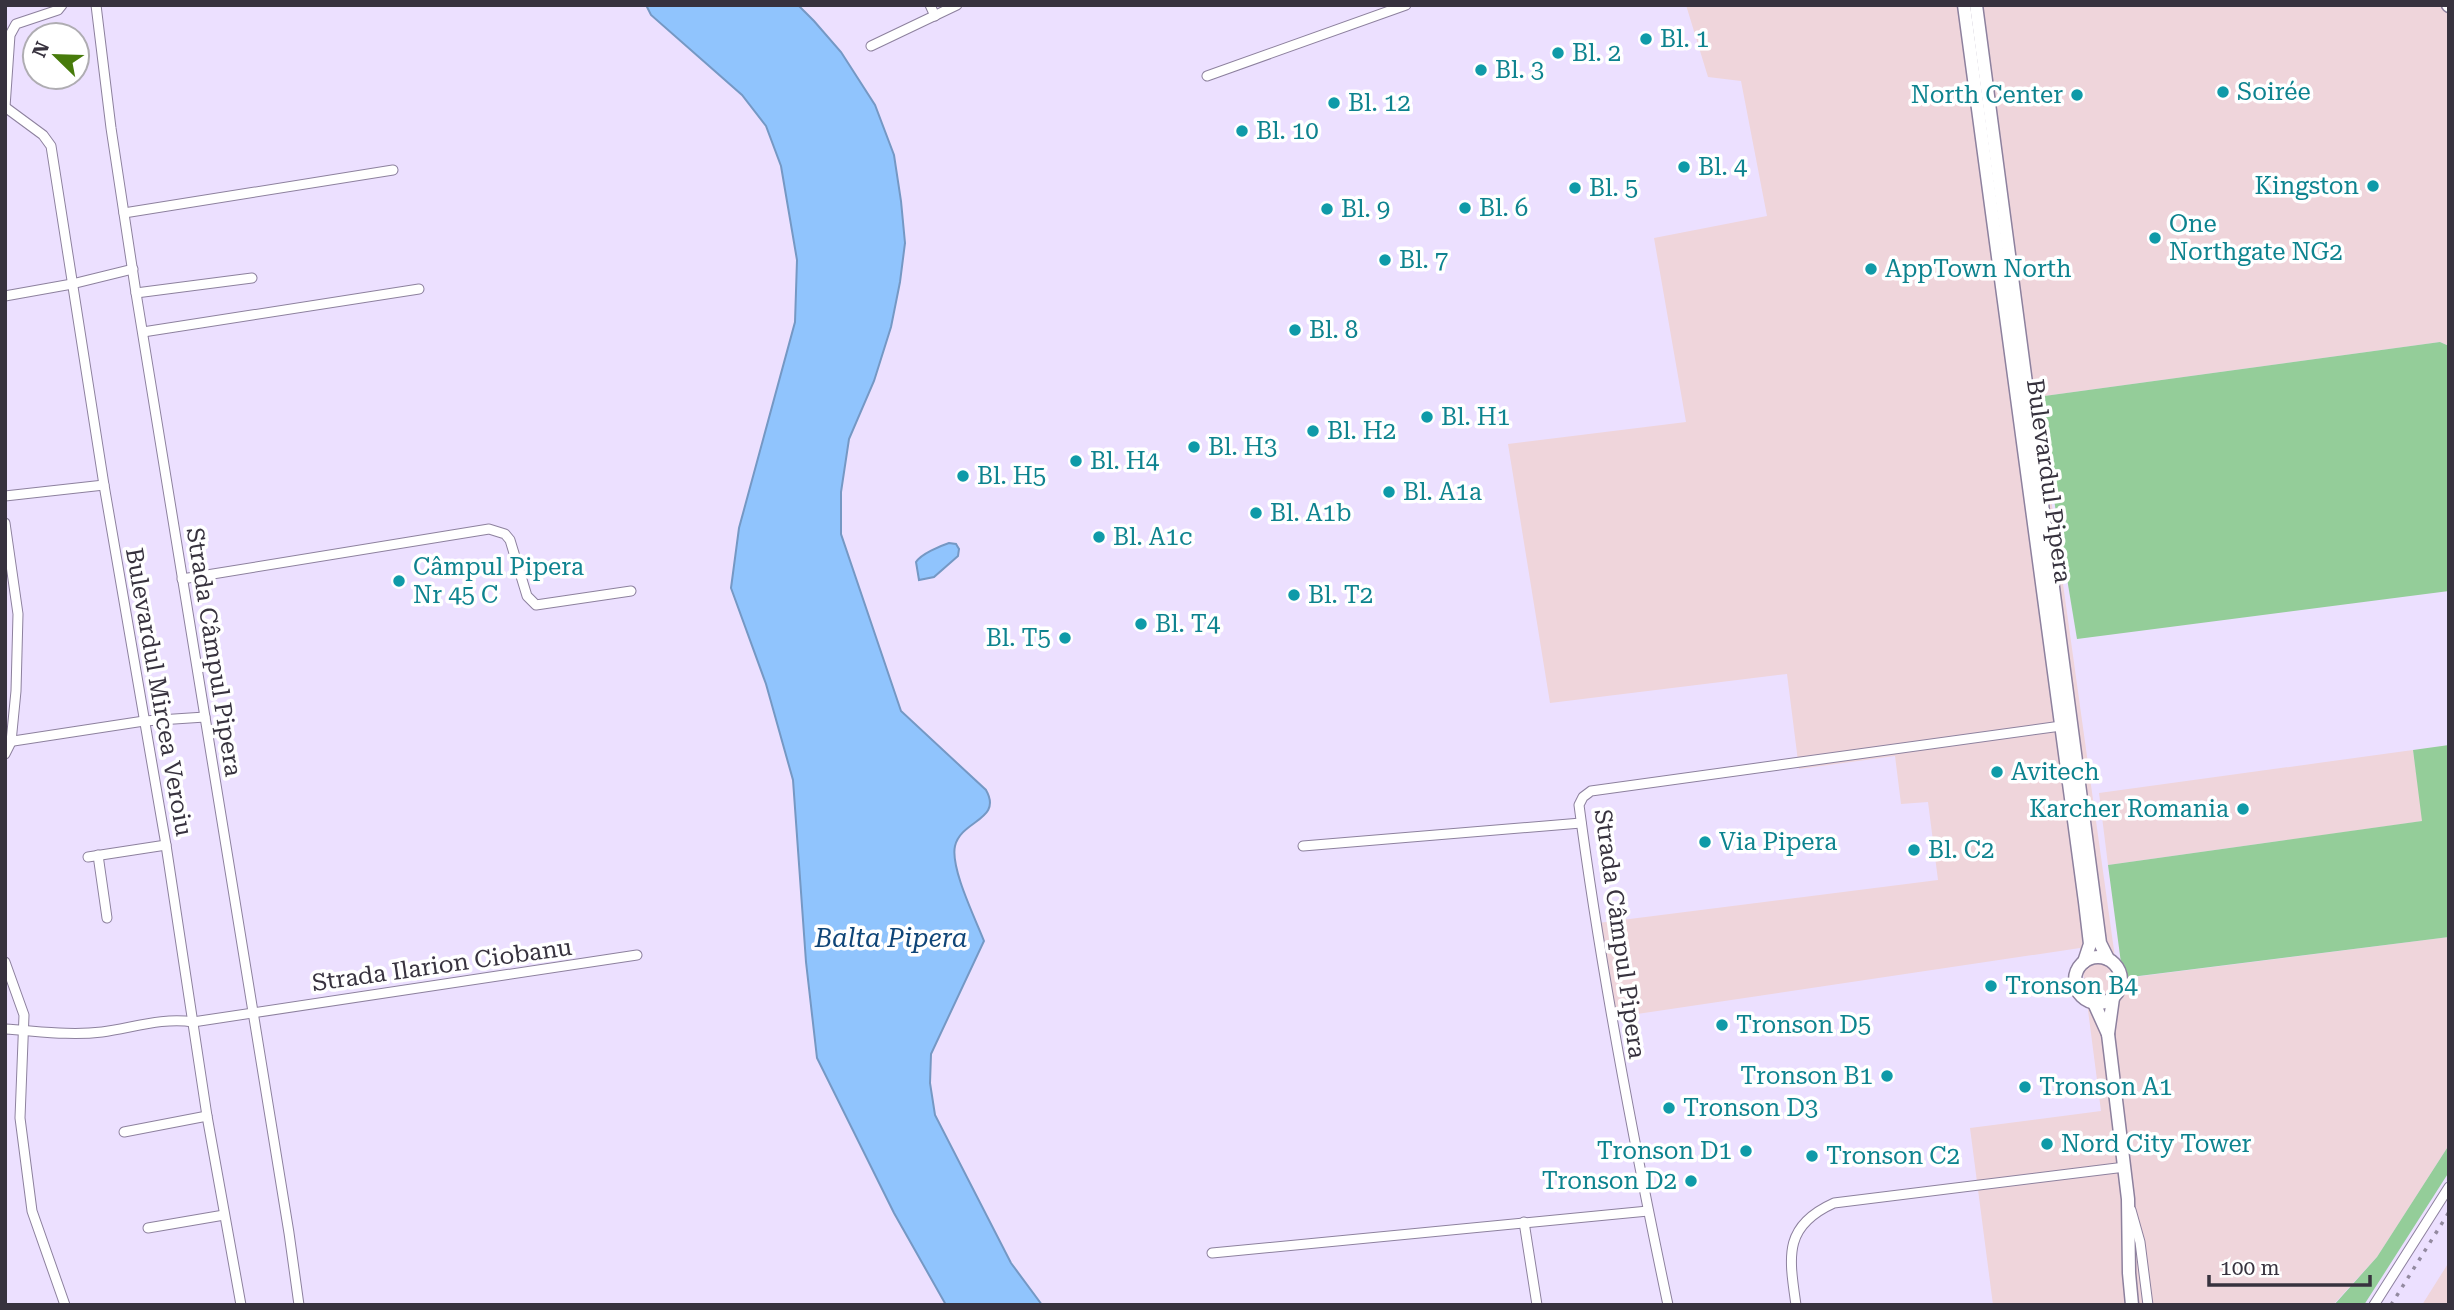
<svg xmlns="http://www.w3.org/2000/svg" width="2454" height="1310" font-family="'Roboto Serif',serif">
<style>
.commercial{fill:#efd5db}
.green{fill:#94cd99}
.water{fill:#90c4fd;stroke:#7598c4;stroke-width:2}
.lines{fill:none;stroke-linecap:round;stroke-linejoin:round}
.minor-casing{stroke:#8d819e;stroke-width:11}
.secondary-casing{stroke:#8d819e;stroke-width:15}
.minor{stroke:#fff;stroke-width:9}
.secondary{stroke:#fff;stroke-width:12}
.rail{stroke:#938aa0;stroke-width:3.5;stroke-dasharray:3.5 7;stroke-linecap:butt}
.culture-dot{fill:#0f9aa8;stroke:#fff;stroke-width:2.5}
.labels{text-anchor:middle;stroke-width:7;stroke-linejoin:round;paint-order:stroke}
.culture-label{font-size:24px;fill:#0d838f;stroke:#fff;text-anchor:start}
.street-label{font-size:24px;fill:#37323e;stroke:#fff}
.water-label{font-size:26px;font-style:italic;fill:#0f4578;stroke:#fff}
</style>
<rect width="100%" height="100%" fill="#ece0ff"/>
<!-- commercial -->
<g class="commercial">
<polygon points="1686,5 2449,5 2449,346 2440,342 2037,397 2118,979 2449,937 2449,1145 2377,1257 2333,1305 1993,1305 1970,1128 2101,1111 2080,948 1617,1017 1598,923 1938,880 1928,802 1901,804 1895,756 1799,769 1787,674 1550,703 1508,444 1686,422 1654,238 1767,216 1741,81 1708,77"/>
<polygon points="2413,750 2423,821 2108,865 2099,793"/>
<polygon points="2449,1262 2449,1305 2422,1305"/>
</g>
<!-- green -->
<g class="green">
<polygon points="2440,342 2449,346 2449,591 2077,639 2037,397"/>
<polygon points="2449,745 2449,937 2123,978 2108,865 2422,821 2413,750"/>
<polygon points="2449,1145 2449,1172 2364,1305 2334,1305 2377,1257"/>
</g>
<!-- water -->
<g class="water">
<path d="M646 5H798L814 21 841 52 875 105 894 155 901 201 905 243 900 282 891 327 874 381 849 439 841 492V534L901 711 986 790C1003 820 961 820 955 846 950 868 976 920 984 941L931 1054 930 1083 935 1115 1011 1263 1042 1305H946L894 1213 817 1058 806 962 793 780 766 684 731 588 739 528 795 322 797 260 781 166 766 126 742 95 651 15Z"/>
<path d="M949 543 956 544 959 549 958 556 934 577 919 580 916 562C921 554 940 546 949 543Z"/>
</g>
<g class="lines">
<defs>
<g id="minor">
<polyline points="96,5 111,128 136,293 289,1233 299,1305"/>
<polyline points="930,5 935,16"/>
<polyline points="871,46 957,5"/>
<polyline points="1207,76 1406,5"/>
<polyline points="5,107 43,135 51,146 104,485 166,845 207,1116 241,1305"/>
<polyline points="5,107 10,35 16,24 58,10 62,5"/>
<polyline points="124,213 393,170"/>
<polyline points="136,293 252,278"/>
<polyline points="5,296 72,284 133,269"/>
<polyline points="143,332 419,289"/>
<polyline points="5,496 104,485"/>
<polyline points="5,523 18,614 16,691 11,742 5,754"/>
<polyline points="182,579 489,529 505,534 510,540 527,596 536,605 631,591"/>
<polyline points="7,742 144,721 205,717"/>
<polyline points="1303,846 1581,823"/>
<polyline points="98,855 107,918"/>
<polyline points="88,857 166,845"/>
<polyline points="5,962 24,1015 20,1118 32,1211 65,1305"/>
<path d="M5 1029C38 1031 69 1036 102 1032 132 1028 163 1017 193 1022L637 955"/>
<polyline points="124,1132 207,1116"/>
<polyline points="2131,1210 2140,1242 2148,1305"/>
<polyline points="1524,1222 1537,1305"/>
<polyline points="148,1228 224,1215"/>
<polyline points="1212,1253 1648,1211"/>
<path d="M1668 1305C1633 1139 1601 973 1579 805L1583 797 1591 791 2061 726"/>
<path d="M1796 1305C1789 1256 1783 1226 1834 1203L2125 1167"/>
<polyline points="2374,1305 2449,1187"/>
</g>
<g id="secondary">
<polyline points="1964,5 2085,902 2090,944 2084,962"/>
<polyline points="1976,5 2092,882 2100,943 2108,959"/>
<polyline points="2448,5 2449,6"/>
<circle cx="2098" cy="980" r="23"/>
<polyline points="2113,998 2108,1034 2128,1199 2129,1273 2132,1305"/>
<polyline points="2094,1003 2108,1034"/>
</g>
</defs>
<!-- minor casing -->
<use href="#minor" class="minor-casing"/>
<!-- secondary casing -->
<use href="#secondary" class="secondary-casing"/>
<!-- minor -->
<use href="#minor" class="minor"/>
<!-- secondary -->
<use href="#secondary" class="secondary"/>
<!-- rail -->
<polyline class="rail" points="2391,1305 2449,1212"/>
</g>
<!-- markers -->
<g class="culture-dot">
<circle cx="1646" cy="39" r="7"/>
<circle cx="1558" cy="53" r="7"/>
<circle cx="1481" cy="70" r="7"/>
<circle cx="2223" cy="92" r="7"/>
<circle cx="2077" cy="95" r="7"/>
<circle cx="1334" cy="103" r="7"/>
<circle cx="1242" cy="131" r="7"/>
<circle cx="1684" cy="167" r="7"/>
<circle cx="2373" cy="186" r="7"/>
<circle cx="1575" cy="188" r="7"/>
<circle cx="1465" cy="208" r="7"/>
<circle cx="1327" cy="209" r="7"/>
<circle cx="2155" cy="238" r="7"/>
<circle cx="1385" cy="260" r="7"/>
<circle cx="1871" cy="269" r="7"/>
<circle cx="1295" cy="330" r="7"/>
<circle cx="1427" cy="417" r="7"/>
<circle cx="1313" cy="431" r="7"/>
<circle cx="1194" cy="447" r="7"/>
<circle cx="1076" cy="461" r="7"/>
<circle cx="963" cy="476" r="7"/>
<circle cx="1389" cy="492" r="7"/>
<circle cx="1256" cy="513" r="7"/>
<circle cx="1099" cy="537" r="7"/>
<circle cx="399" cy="581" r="7"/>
<circle cx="1294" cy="595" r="7"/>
<circle cx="1141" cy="624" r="7"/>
<circle cx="1065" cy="638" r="7"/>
<circle cx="1997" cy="772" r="7"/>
<circle cx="2243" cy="809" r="7"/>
<circle cx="1705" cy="842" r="7"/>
<circle cx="1914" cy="850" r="7"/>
<circle cx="1991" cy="986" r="7"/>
<circle cx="1722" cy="1025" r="7"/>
<circle cx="1887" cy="1076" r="7"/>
<circle cx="2025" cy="1087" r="7"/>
<circle cx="1669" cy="1108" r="7"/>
<circle cx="2047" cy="1144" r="7"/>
<circle cx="1746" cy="1151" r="7"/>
<circle cx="1812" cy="1156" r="7"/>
<circle cx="1691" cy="1181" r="7"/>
</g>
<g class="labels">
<!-- culture labels -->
<g class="culture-label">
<text x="1660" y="47">Bl. 1</text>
<text x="1572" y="61">Bl. 2</text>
<text x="1495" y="78">Bl. 3</text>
<text x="2237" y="100">Soirée</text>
<text x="2063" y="103" text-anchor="end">North Center</text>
<text x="1348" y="111">Bl. 12</text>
<text x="1256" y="139">Bl. 10</text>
<text x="1698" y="175">Bl. 4</text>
<text x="2359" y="194" text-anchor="end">Kingston</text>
<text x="1589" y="196">Bl. 5</text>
<text x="1479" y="216">Bl. 6</text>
<text x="1341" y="217">Bl. 9</text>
<text x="2169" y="232">One<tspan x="2169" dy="28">Northgate NG2</tspan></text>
<text x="1399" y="268">Bl. 7</text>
<text x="1885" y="277">AppTown North</text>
<text x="1309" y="338">Bl. 8</text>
<text x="1441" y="425">Bl. H1</text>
<text x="1327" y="439">Bl. H2</text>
<text x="1208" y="455">Bl. H3</text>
<text x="1090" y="469">Bl. H4</text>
<text x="977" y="484">Bl. H5</text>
<text x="1403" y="500">Bl. A1a</text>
<text x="1270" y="521">Bl. A1b</text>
<text x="1113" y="545">Bl. A1c</text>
<text x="413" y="575">Câmpul Pipera<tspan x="413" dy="28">Nr 45 C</tspan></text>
<text x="1308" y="603">Bl. T2</text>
<text x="1155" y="632">Bl. T4</text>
<text x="1051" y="646" text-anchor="end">Bl. T5</text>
<text x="2011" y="780">Avitech</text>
<text x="2229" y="817" text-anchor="end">Karcher Romania</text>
<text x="1719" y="850">Via Pipera</text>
<text x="1928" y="858">Bl. C2</text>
<text x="2005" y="994">Tronson B4</text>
<text x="1736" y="1033">Tronson D5</text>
<text x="1873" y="1084" text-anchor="end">Tronson B1</text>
<text x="2039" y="1095">Tronson A1</text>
<text x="1683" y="1116">Tronson D3</text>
<text x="2061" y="1152">Nord City Tower</text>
<text x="1732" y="1159" text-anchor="end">Tronson D1</text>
<text x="1826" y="1164">Tronson C2</text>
<text x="1677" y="1189" text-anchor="end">Tronson D2</text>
</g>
<!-- street labels -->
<g class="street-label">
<text transform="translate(2049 481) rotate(82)" y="8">Bulevardul Pipera</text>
<text transform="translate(214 652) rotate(81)" y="8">Strada Câmpul Pipera</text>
<text transform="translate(159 692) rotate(80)" y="8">Bulevardul Mircea Veroiu</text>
<text transform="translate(1620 934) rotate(82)" y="8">Strada Câmpul Pipera</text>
<text transform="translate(442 965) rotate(-8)" y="8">Strada Ilarion Ciobanu</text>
</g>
<!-- water labels -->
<g class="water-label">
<text x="891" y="947">Balta Pipera</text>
</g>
</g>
<!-- border -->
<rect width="2454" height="1310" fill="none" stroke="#37323e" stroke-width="14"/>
<!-- north arrow -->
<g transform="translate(56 56) rotate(293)"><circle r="33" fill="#ffffff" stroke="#afadb2" stroke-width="2"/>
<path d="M0-5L12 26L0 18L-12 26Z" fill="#477b0b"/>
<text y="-10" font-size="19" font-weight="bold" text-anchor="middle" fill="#37323e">N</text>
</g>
<!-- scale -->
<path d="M2209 1275v10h161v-10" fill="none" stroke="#37323e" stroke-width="3.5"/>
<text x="2220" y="1275" font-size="21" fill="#37323e" stroke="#ffffff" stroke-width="5" paint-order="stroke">100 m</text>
</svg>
